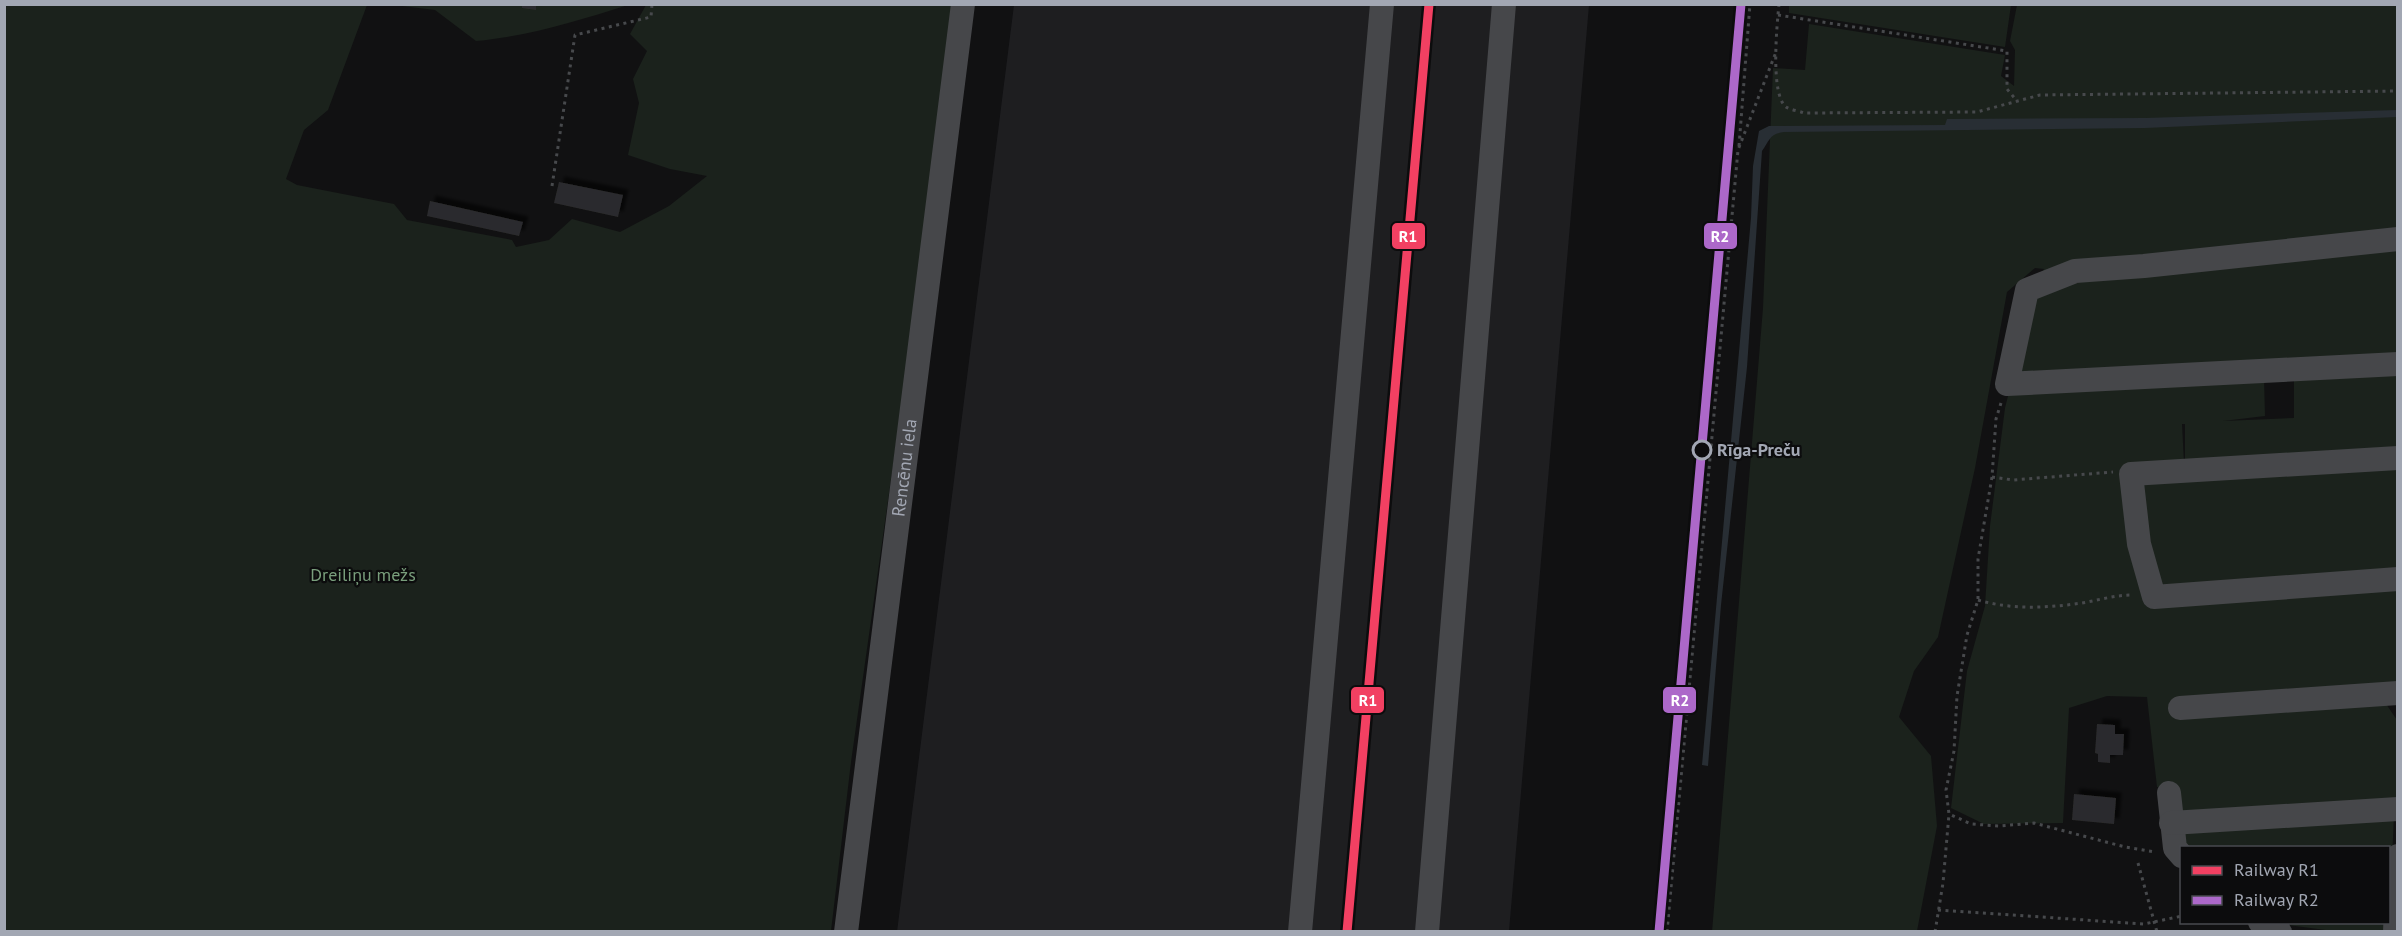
<svg xmlns="http://www.w3.org/2000/svg" width="2402" height="936" font-family="'PT Sans',sans-serif">
<style>
.built{fill:#1e1e20}
.green{fill:#1b221c}
.water{fill:#282e34}
.building{fill:#2c2c2d;filter:url(#shadow)}
.lines{fill:none;stroke-linecap:round;stroke-linejoin:round}
.path{stroke:#47494c;stroke-width:3;stroke-dasharray:3 4.5;stroke-linecap:butt}
.minor{stroke:#46474a;stroke-width:24}
.rail-1-casing{stroke:#0c0c0d;stroke-width:14}
.rail-2-casing{stroke:#0c0c0d;stroke-width:14}
.rail-1{stroke:#f24062;stroke-width:9}
.rail-2{stroke:#ac68c9;stroke-width:9}
.stop-dot{fill:#0c0c0d;stroke:#a2a7b3;stroke-width:3}
.labels{text-anchor:middle;stroke-width:4.5;stroke-linejoin:round;paint-order:stroke}
.stop-label{font-size:18px;font-weight:bold;fill:#a2a7b3;stroke:#0c0c0d;text-anchor:start}
.street-label{font-size:18px;fill:#a2a7b3;stroke:#0c0c0d}
.park-label{font-size:18px;fill:#799e7c;stroke:#0c0c0d}
.line-badge{stroke:#0c0c0d;stroke-width:2}
.badge-label{font-size:16px;text-anchor:middle;font-weight:bold;fill:#fff}
</style>
<defs>
<filter id="shadow"><feDropShadow dx="5.5" dy="-5.5" stdDeviation="1.5" flood-color="#0009"/></filter>
</defs>
<rect width="100%" height="100%" fill="#111112"/>
<!-- built -->
<polygon class="built" points="1014,5 1589,5 1509,931 897,932"/>
<!-- green -->
<g class="green">
<polygon points="5,5 367,5 328,110 304,130 286,179 297,185 394,204 407,220 512,240 516,247 549,240 572,219 620,232 669,206 707,176 670,169 628,155 639,103 633,79 647,51 630,34 646,5 958,5 851,762 831,931 5,932"/>
<path d="M394 5H628C577 21 530 36 476 41L435 10Z"/>
<polygon points="1789,5 2011,4 2011,5 2005,47 1789,13"/>
<polygon points="2017,5 2397,5 2397,229 2168,256 2180,271 2320,256 2322,250 2397,244 2397,358 2193,373 2264,378 2265,416 2223,421 2294,418 2294,377 2397,371 2397,453 2185,465 2185,424 2182,424 2184,463 2172,477 2397,462 2397,573 2174,588 2172,603 2397,585 2397,687 2177,704 2184,712 2384,701 2397,720 2397,804 2176,817 2175,788 2157,787 2147,697 2107,696 2069,708 2063,823 1984,824 1951,808 1967,671 1985,606 1990,526 2005,408 2025,328 2031,292 2044,269 2035,268 2007,292 1975,468 1938,637 1914,671 1899,717 1931,756 1937,826 1917,931 1712,932 1763,308 1773,68 1805,70 1809,24 2005,55 2001,76 2014,86 2015,50 2010,41"/>
<polygon points="2394,814 2389,931 2333,931 2274,923 2388,922 2388,848 2183,847 2186,827"/>
</g>
<!-- water -->
<path class="water" d="M2397 110V117L2145 128 1784 132C1769 134 1770 140 1762 151L1747 367 1721 605 1708 766 1702 765 1751 218 1753 166 1759 131 1769 126 1945 125 1947 119 2146 118Z"/>
<!-- building -->
<g class="building">
<polygon points="522,4 536,4 536,10 522,8"/>
<polygon points="559,182 623,195 618,217 554,203"/>
<polygon points="430,201 523,222 519,236 427,216"/>
<polygon points="2097,724 2115,725 2115,734 2124,734 2123,755 2110,755 2110,763 2098,762 2098,754 2095,753"/>
<polygon points="2074,794 2116,798 2114,824 2072,820"/>
</g>
<g class="lines">
<!-- path -->
<g class="path">
<path d="M1779 4C1777 25 1770 94 1786 107 1791 110 1799 111 1804 113L1977 112 2040 95 2398 91"/>
<polyline points="1778,15 2007,51 2007,89 2017,101"/>
<polyline points="1739,146 1750,4"/>
<polyline points="552,186 575,35 651,17 652,4"/>
<polyline points="2001,403 1996,419 1992,477 1978,559 1978,600 1967,635 1957,696 1954,751 1946,790 1949,814 1971,824 1999,826 2034,823 2125,847 2155,852"/>
<polyline points="1992,477 2013,480 2113,472"/>
<path d="M1978 600C2012 610 2047 608 2082 603 2099 600 2115 595 2133 595"/>
<polyline points="2138,863 2157,932"/>
<polyline points="1938,910 2144,924 2182,916"/>
<polyline points="1667,932 1738,150 1776,52"/>
<polyline points="1935,932 1943,883 1949,814"/>
</g>
<!-- minor -->
<g class="minor">
<polyline points="2398,239 2144,266 2075,271 2027,290 2007,384 2398,364"/>
<polyline points="2398,458 2131,474 2139,544 2154,597 2398,579"/>
<polyline points="2180,708 2398,693"/>
<polyline points="2169,793 2175,848 2182,856"/>
<polyline points="2171,823 2398,809"/>
<polyline points="2260,922 2280,932"/>
<path id="s1" d="M846 932 963 4"/>
<polyline points="1300,932 1382,4"/>
<polyline points="1427,932 1504,4"/>
<polyline points="2395,932 2398,856"/>
</g>
<defs>
<polyline id="rail-1" points="1347,932 1429,4"/>
<polyline id="rail-2" points="1659,932 1741,4"/>
</defs>
<!-- rail-1 casing -->
<use href="#rail-1" class="rail-1-casing"/>
<!-- rail-2 casing -->
<use href="#rail-2" class="rail-2-casing"/>
<!-- rail-1 -->
<use href="#rail-1" class="rail-1"/>
<!-- rail-2 -->
<use href="#rail-2" class="rail-2"/>
</g>
<!-- markers -->
<circle class="stop-dot" cx="1702" cy="450" r="9"/>
<g class="labels">
<!-- stop labels -->
<g class="stop-label">
<text x="1717" y="456">Rīga-Preču</text>
</g>
<!-- street labels -->
<g class="street-label">
<text dy="6" stroke="none"><textPath href="#s1" startOffset="468">Rencēnu iela</textPath></text>
</g>
<!-- park labels -->
<g class="park-label">
<text x="363" y="581">Dreiliņu mežs</text>
</g>
</g>
<g class="line-badge">
<rect x="1391" y="222" width="35" height="28" rx="6" fill="#f24062"/>
<rect x="1703" y="222" width="35" height="28" rx="6" fill="#ac68c9"/>
<rect x="1350" y="686" width="35" height="28" rx="6" fill="#f24062"/>
<rect x="1662" y="686" width="35" height="28" rx="6" fill="#ac68c9"/>
</g>
<g class="badge-label">
<text x="1408" y="242">R1</text>
<text x="1720" y="242">R2</text>
<text x="1368" y="706">R1</text>
<text x="1680" y="706">R2</text>
</g>
<!-- border -->
<rect width="2402" height="936" fill="none" stroke="#a2a7b3" stroke-width="12"/>
<!-- legend -->
<rect x="2180" y="846" width="210" height="78" fill="#0c0c0d" stroke="#484a4f" stroke-width="1.5"/>
<rect x="2192" y="866" width="30" height="9" fill="#f24062" stroke="#484a4f" stroke-width="1.5"/>
<text x="2234" y="876" font-size="18" fill="#a2a7b3">Railway R1</text>
<rect x="2192" y="896" width="30" height="9" fill="#ac68c9" stroke="#484a4f" stroke-width="1.5"/>
<text x="2234" y="906" font-size="18" fill="#a2a7b3">Railway R2</text>
</svg>
